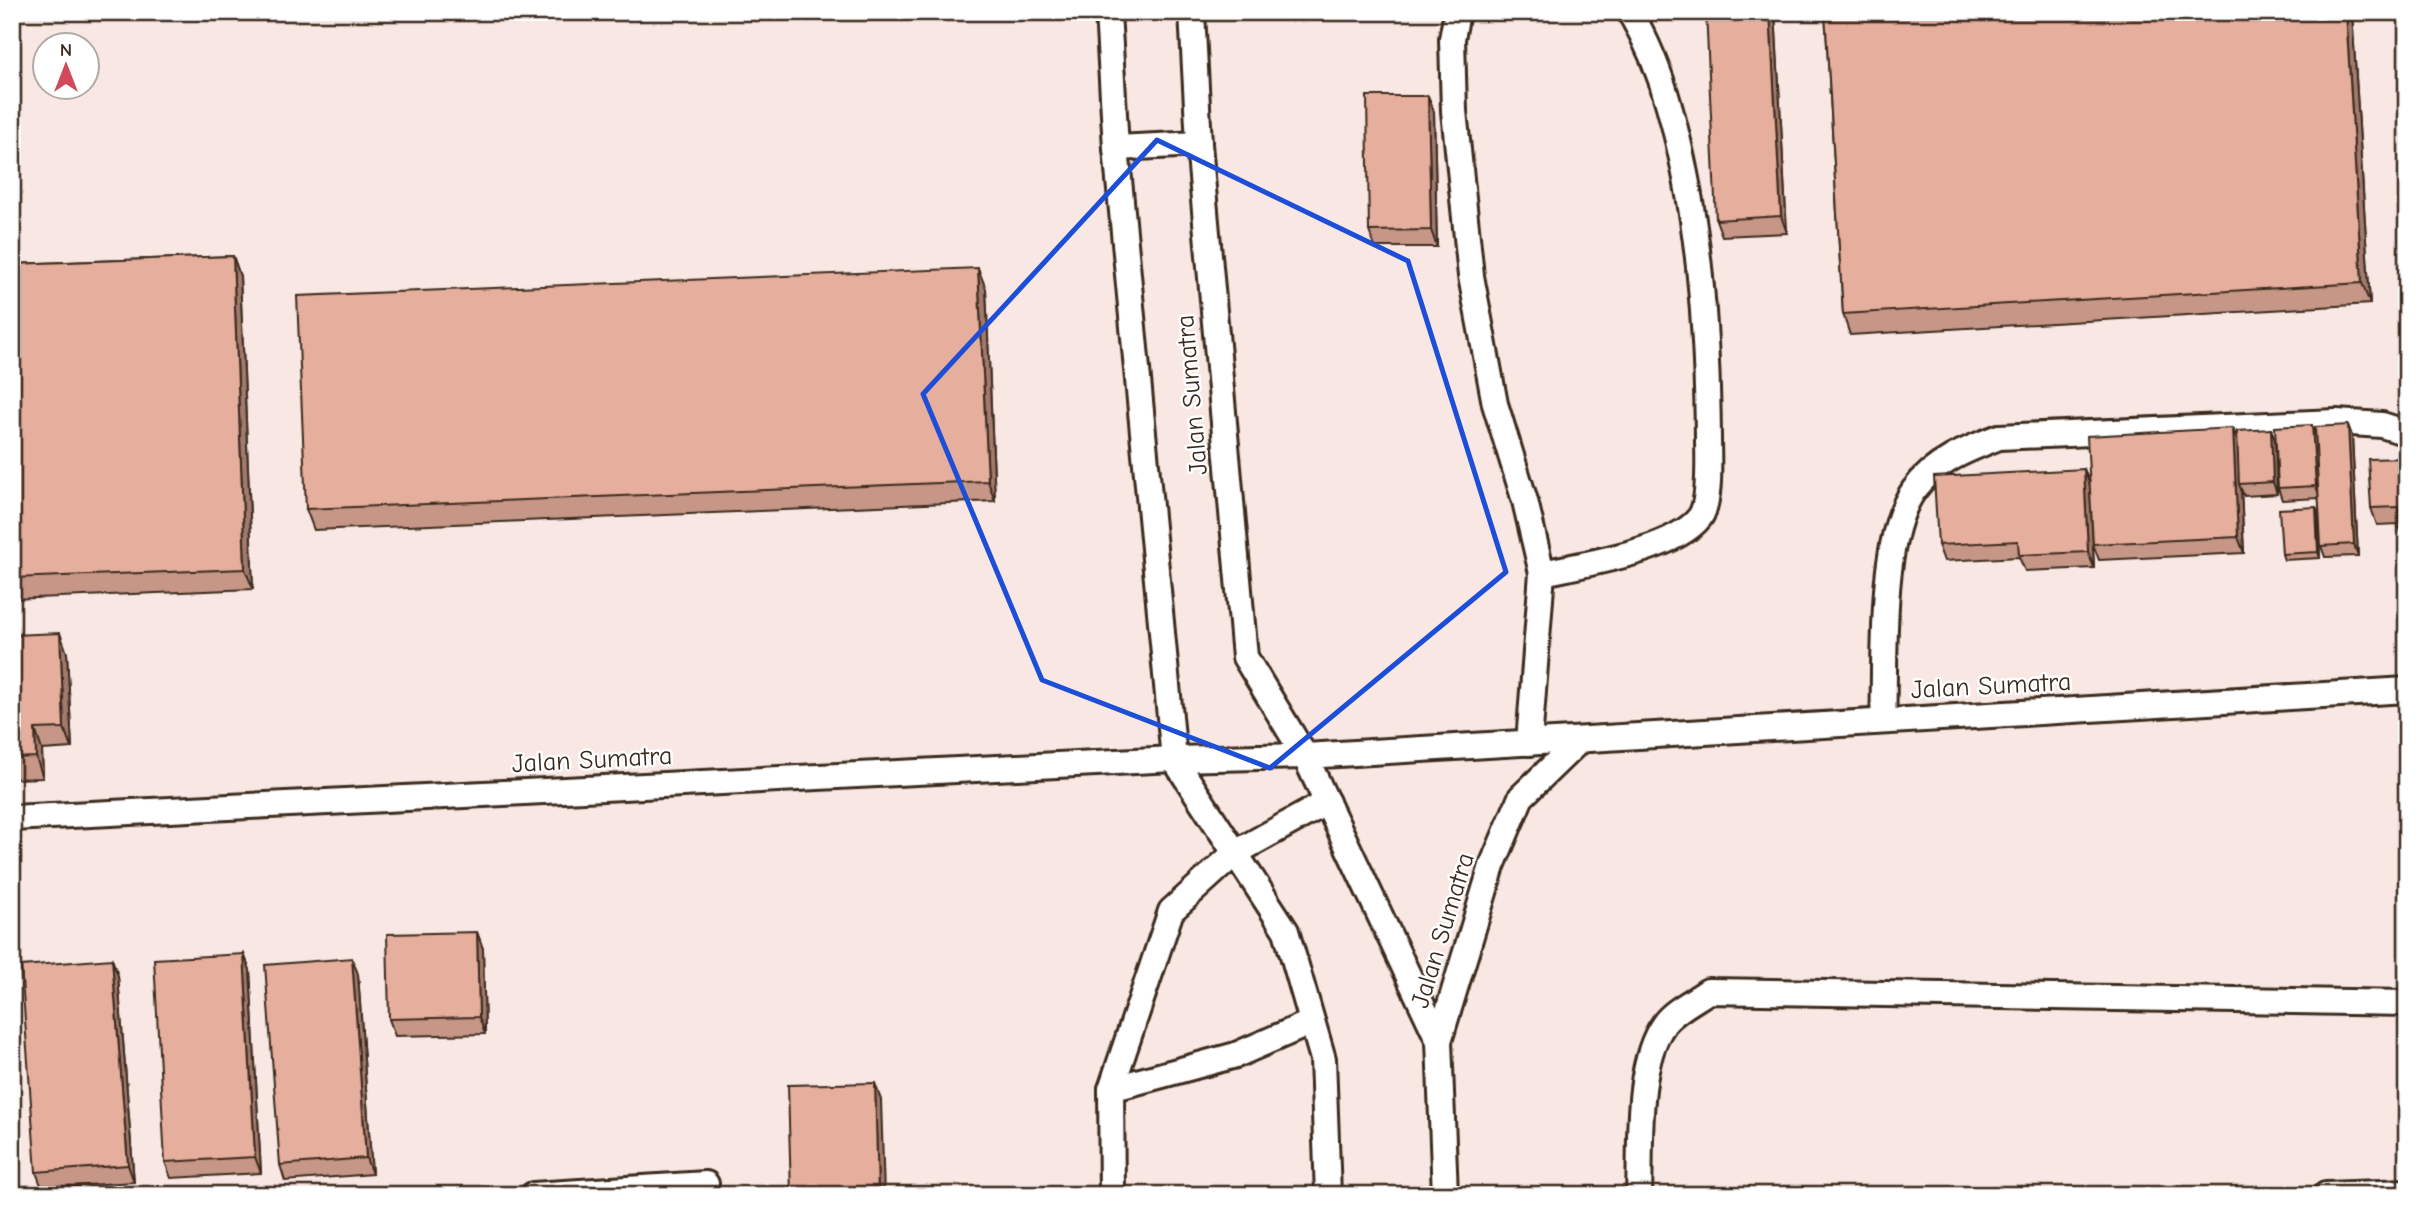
<svg xmlns="http://www.w3.org/2000/svg" width="2419" height="1207" font-family="'Comic Neue',sans-serif">
<style>
.built{fill:#f8e7e2;fill-rule:evenodd}
.lines{fill:none;stroke-linecap:round;stroke-linejoin:round}
.lane-casing{stroke:#3b2a1e;stroke-width:30}
.lane{stroke:#fff;stroke-width:24}
.wall{fill:#c69687;stroke:#3b2a1e;stroke-width:2}
.shaded-wall{fill:#a17a6e;stroke:#3b2a1e;stroke-width:2}
.building{fill:#e6ae9d;stroke:#3b2a1e;stroke-width:2}
.marked{fill:none;stroke:#1d4ed8;stroke-width:5;stroke-linejoin:round}
.labels{text-anchor:middle;stroke-width:5;stroke-linejoin:round;paint-order:stroke}
.street-label{font-size:26px;fill:#3b2a1e;stroke:#fff}
</style>
<rect width="100%" height="100%" fill="#fff"/>
<filter id="ink" filterUnits="userSpaceOnUse"><feTurbulence type="fractalNoise" baseFrequency=".0143" numOctaves="2"/><feDisplacementMap in="SourceGraphic" scale="14" xChannelSelector="R" yChannelSelector="G"/><feConvolveMatrix kernelMatrix="1 2 1 2 8 2 1 2 1" color-interpolation-filters="sRGB"/></filter>
<g filter="url(#ink)">
<!-- built -->
<path class="built" d="M12 12H2407V1195H12ZM46 46H88V88H46Z"/>
<g class="lines">
<defs>
<g id="lane">
<polyline points="1108,12 1116,148 1174,759 1286,931 1323,1059 1328,1195"/>
<polyline points="1192,12 1199,144 1245,657 1305,756 1439,1041 1445,1195"/>
<polyline points="1457,12 1452,39 1454,111 1471,276 1495,404 1525,501 1542,573 1529,743"/>
<polyline points="1116,148 1199,144"/>
<path d="M1542 573C1583 564 1674 551 1700 517 1711 501 1708 458 1708 438 1707 328 1699 212 1669 106 1660 73 1647 41 1630 12"/>
<path d="M1883 721C1886 660 1878 540 1914 490 1934 462 1968 449 1999 437L2336 422 2382 425 2407 433"/>
<polyline points="12,818 1174,759 1305,756 2407,690"/>
<polyline points="1439,1041 1492,866 1521,797 1580,740"/>
<polyline points="1111,1089 1236,1055 1312,1022"/>
<polyline points="533,1195 706,1184"/>
<polyline points="1112,1195 1111,1089 1171,911 1235,853 1327,802"/>
<path d="M1639 1195C1641 1146 1635 1064 1664 1024 1673 1011 1694 1001 1708 991L2407 1003"/>
<polyline points="2326,1195 2407,1192"/>
</g>
</defs>
<!-- lane casing -->
<use href="#lane" class="lane-casing"/>
<!-- lane -->
<use href="#lane" class="lane"/>
</g>
<!-- wall -->
<g class="wall">
<polygon points="1775,12 1787,233 1722,236 1716,220"/>
<polygon points="1825,12 2352,12 2370,304 1850,335 1843,314"/>
<polygon points="1428,96 1434,112 1437,247 1375,247 1369,231"/>
<polygon points="233,256 240,276 253,589 12,599 12,264"/>
<polygon points="986,289 995,501 314,530 306,509"/>
<polygon points="2348,425 2352,436 2358,556 2325,557 2321,546 2319,498 2282,500 2278,488 2315,434"/>
<polygon points="2233,428 2237,440 2271,429 2275,440 2277,494 2244,496 2241,489 2244,553 2099,560 2093,544 2094,568 2025,571 2019,557 1944,561 1938,545 2084,469 2090,484"/>
<polygon points="2407,458 2407,544 2405,544 2399,527 2399,524 2377,525 2371,508"/>
<polygon points="2318,513 2320,558 2284,560 2282,554"/>
<polygon points="12,635 67,653 72,748 42,750 43,778 12,779"/>
<polygon points="477,932 483,949 485,1034 395,1036 389,1019"/>
<polygon points="244,954 250,970 261,1173 171,1178 165,1162"/>
<polygon points="112,959 118,976 134,1182 42,1188 36,1172"/>
<polygon points="358,974 372,1174 285,1181 280,1165"/>
</g>
<!-- shaded-wall -->
<g class="shaded-wall">
<polygon points="1770,12 1775,12 1787,233 1781,216"/>
<polygon points="2346,12 2352,12 2370,304 2362,283"/>
<polygon points="1428,96 1434,112 1437,247 1431,230"/>
<polygon points="233,256 240,276 253,589 245,569"/>
<polygon points="978,268 986,289 995,501 988,481"/>
<polygon points="2312,425 2316,437 2320,498 2316,486"/>
<polygon points="2348,425 2352,436 2358,556 2354,544"/>
<polygon points="2233,428 2239,445 2239,484 2241,489 2244,553 2238,537"/>
<polygon points="2271,429 2275,440 2277,494 2273,482"/>
<polygon points="2084,469 2090,486 2094,568 2088,552"/>
<polygon points="2316,507 2318,513 2320,558 2318,552"/>
<polygon points="60,633 67,653 72,748 64,728"/>
<polygon points="35,729 42,750 43,778 36,757"/>
<polygon points="477,932 483,949 485,1034 479,1017"/>
<polygon points="244,954 250,970 261,1173 255,1157"/>
<polygon points="352,958 358,974 372,1174 366,1158"/>
<polygon points="112,959 118,976 134,1182 128,1165"/>
<polygon points="875,1083 881,1100 884,1195 878,1195"/>
</g>
<!-- building -->
<g class="building">
<polygon points="1706,12 1770,12 1781,216 1716,220"/>
<polygon points="1825,12 2346,12 2362,283 1843,314"/>
<polygon points="1367,96 1428,96 1431,230 1369,231"/>
<polygon points="233,256 245,569 12,578 12,264"/>
<polygon points="978,268 988,481 306,509 297,296"/>
<polygon points="2312,425 2316,486 2278,488 2275,427"/>
<polygon points="2348,425 2354,544 2321,546 2315,427"/>
<polygon points="2233,428 2238,537 2093,544 2087,436"/>
<polygon points="2271,429 2273,482 2239,484 2237,431"/>
<polygon points="2407,458 2407,527 2399,527 2398,507 2371,508 2368,459"/>
<polygon points="2084,469 2088,552 2019,555 2018,541 1938,545 1934,477"/>
<polygon points="2316,507 2318,552 2282,554 2279,509"/>
<polygon points="60,633 64,728 35,729 36,757 12,758 12,635"/>
<polygon points="477,932 479,1017 389,1019 387,934"/>
<polygon points="244,954 255,1157 165,1162 154,959"/>
<polygon points="352,958 366,1158 280,1165 265,965"/>
<polygon points="112,959 128,1165 36,1172 21,966"/>
<polygon points="875,1083 878,1195 791,1195 788,1085"/>
</g>
</g>
<!-- marked area -->
<path class="marked" d="M1157 140 1408 261 1506 572 1270 768 1042 680 923 394Z"/>
<g class="labels">
<!-- street labels -->
<g class="street-label">
<text transform="translate(1191 395) rotate(-95)" y="9">Jalan Sumatra</text>
<text transform="translate(1991 685) rotate(-3)" y="9">Jalan Sumatra</text>
<text transform="translate(592 759) rotate(-3)" y="9">Jalan Sumatra</text>
<text transform="translate(1442 930) rotate(-73)" y="9">Jalan Sumatra</text>
</g>
</g>
<!-- margin -->
<rect width="2419" height="1207" fill="none" stroke="#fff" stroke-width="42"/>
<rect x="21" y="21" width="2377" height="1165" fill="none" stroke="#3b2a1e" stroke-width="2.5" filter="url(#ink)"/>
<!-- north arrow -->
<g transform="translate(66 66)"><circle r="33" fill="#ffffff" stroke="#b1aaa5" stroke-width="2"/>
<path d="M0-5L12 26L0 18L-12 26Z" fill="#d1495b"/>
<text y="-10" font-size="19" font-weight="bold" text-anchor="middle" fill="#3b2a1e">N</text>
</g>
</svg>
